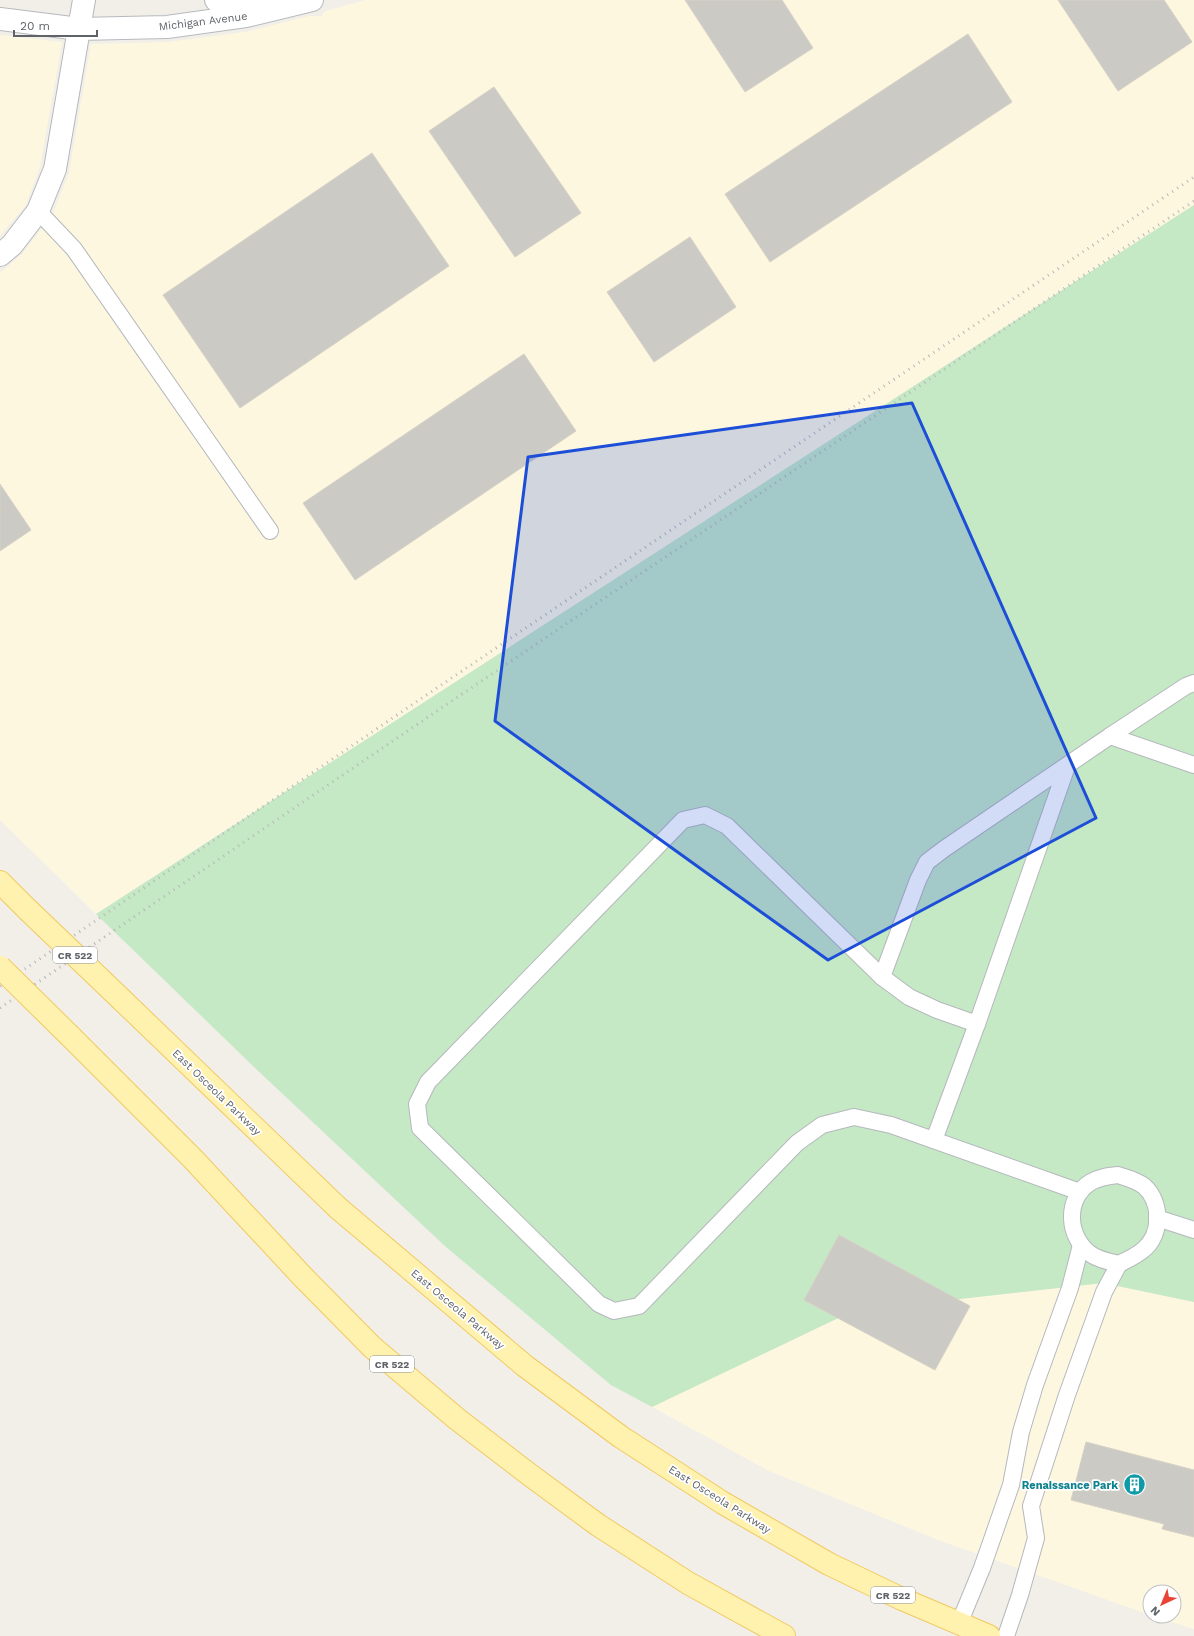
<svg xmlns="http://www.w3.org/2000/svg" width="1194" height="1636" font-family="'Work Sans',sans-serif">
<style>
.commercial{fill:#fef7e0}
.green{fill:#c5e8c5}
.building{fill:#cccac5;stroke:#d6d1c6}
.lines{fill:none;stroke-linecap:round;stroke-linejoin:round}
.service-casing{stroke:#b5b8bc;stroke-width:18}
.minor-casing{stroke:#b5b8bc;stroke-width:24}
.secondary-casing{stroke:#b6babf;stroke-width:24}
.primary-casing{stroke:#f2c960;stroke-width:24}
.service{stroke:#fff;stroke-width:16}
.minor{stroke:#fff;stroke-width:22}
.secondary{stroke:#fff;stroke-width:22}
.primary{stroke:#fff2af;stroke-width:22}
.rail{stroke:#b6b7b8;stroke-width:3;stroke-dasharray:1 5;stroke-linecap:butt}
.primary-bridge-casing{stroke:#f2c960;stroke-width:24;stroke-linecap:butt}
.primary-bridge{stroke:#fff2af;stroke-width:22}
.marked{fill:#1d4ed8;fill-opacity:0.2;stroke:#1d4ed8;stroke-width:3;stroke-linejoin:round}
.labels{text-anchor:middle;stroke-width:3.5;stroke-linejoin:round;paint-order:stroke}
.shield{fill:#fff;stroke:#8f9295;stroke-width:1}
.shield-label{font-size:10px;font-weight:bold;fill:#5f6368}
.street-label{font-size:11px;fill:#5f6368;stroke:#fff}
.culture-label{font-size:11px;font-weight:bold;fill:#0d838f;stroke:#fff;text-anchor:end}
</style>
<rect width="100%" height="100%" fill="#f1efe8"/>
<!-- commercial -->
<g class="commercial">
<polygon points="366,0 1194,0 1194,205 96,914 0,820 0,273 23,253 52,215 69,173 91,44 168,42 246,32 309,16 322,16 323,13 326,11"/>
<polygon points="0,35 62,42 40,167 26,205 0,236"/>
<polygon points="1103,1283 1194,1302 1194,1629 1152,1616 1174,1616 1174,1592 1150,1592 1150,1615 938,1540 767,1470 652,1407 853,1311"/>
</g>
<!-- green -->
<polygon class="green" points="1194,205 1194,1302 1103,1283 853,1311 652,1407 611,1385 446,1247 253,1066 96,914"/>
<!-- building -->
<g class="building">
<polygon points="685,0 782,0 813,48 745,92"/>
<polygon points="1058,0 1164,0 1192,42 1118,91"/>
<polygon points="968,34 1012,102 770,262 725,194"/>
<polygon points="494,87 581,213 515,257 429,131"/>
<polygon points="372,153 449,266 240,408 163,295"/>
<polygon points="690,237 736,307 654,362 607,292"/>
<polygon points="524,354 576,431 355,580 303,503"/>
<polygon points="0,484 31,530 0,551"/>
<polygon points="839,1235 970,1306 935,1370 804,1300"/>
<polygon points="1086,1442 1194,1470 1194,1537 1162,1529 1164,1524 1071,1500"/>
</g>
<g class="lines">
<defs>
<g id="service">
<polyline points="38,211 74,249 270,531"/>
<polyline points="1110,736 1186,686 1194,683"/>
<polyline points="1067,766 977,1024 937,1010 909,997 882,977 918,880 927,862 944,849 1110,736 1194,765"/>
<polyline points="882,977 727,826 705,815 683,820 428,1082 417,1104 420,1128 599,1304 614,1311 639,1306 797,1143 822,1125 854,1117 891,1125 1080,1192"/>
<polyline points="934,1140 977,1024"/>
<path d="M1118 1175C1127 1178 1136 1180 1144 1186 1162 1202 1162 1235 1143 1250 1136 1256 1127 1260 1119 1264 1110 1262 1100 1260 1092 1255 1067 1239 1064 1198 1091 1182 1100 1177 1108 1176 1118 1175Z"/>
<polyline points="1157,1218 1194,1230"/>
<polyline points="959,1624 982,1568 1011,1485 1021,1432 1035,1385 1070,1288 1081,1245"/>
<polyline points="1006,1636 1020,1595 1036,1538 1031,1506 1067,1395 1104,1292 1119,1264"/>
</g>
<polyline id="minor" points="0,255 12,245 38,211 55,169 84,0"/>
<g id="secondary">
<polyline points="216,0 271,1"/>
<polyline points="0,19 79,29 167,27 246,16 312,0"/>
</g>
<g id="primary">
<polyline points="0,882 28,910"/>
<polyline points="122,1000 338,1208 525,1366 621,1437 723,1503 829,1564 902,1599 989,1636"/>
<polyline points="70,1036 193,1159 303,1277 372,1347 457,1419 530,1475 598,1525 688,1583 784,1636"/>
</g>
</defs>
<!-- service casing -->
<use href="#service" class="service-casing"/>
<!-- minor casing -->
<use href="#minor" class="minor-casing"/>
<!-- secondary casing -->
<use href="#secondary" class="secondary-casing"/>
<!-- primary casing -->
<use href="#primary" class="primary-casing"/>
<!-- service -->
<use href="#service" class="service"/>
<!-- minor -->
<use href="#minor" class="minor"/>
<!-- secondary -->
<use href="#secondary" class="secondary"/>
<!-- primary -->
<use href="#primary" class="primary"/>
<!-- rail -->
<g class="rail">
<polyline points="0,986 419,700 1194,177"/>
<polyline points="0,1008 431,715 1194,201"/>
</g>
<defs>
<g id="primary-bridge">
<polyline points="28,910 122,1000"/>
<polyline points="0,967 70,1036"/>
</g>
</defs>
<!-- primary-bridge casing -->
<use href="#primary-bridge" class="primary-bridge-casing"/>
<!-- primary-bridge -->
<use href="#primary-bridge" class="primary-bridge"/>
</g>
<!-- marked area -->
<path class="marked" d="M912 403 1096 818 828 960 495 721 528 457Z"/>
<!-- icons -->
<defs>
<symbol id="building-disc" viewBox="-11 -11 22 22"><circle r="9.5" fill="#0f9aa8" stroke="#fff"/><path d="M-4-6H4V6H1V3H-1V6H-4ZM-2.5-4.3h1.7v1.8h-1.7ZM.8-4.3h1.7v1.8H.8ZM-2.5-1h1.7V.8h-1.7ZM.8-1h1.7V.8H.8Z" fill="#fff"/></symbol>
</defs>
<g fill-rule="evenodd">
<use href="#building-disc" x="1122" y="1472" width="25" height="25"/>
</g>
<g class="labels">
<!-- shield labels -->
<g class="shield">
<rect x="53" y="947" width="44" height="16" rx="3"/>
<rect x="370" y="1356" width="44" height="16" rx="3"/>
<rect x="871" y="1587" width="44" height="16" rx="3"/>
</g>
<g class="shield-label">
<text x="75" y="959">CR 522</text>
<text x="392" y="1368">CR 522</text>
<text x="893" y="1599">CR 522</text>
</g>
<!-- street labels -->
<g class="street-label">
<text transform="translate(203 21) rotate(-7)" y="4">Michigan Avenue</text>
<text transform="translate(217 1092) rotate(44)" y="4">East Osceola Parkway</text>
<text transform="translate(458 1309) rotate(40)" y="4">East Osceola Parkway</text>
<text transform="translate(720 1499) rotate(32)" y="4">East Osceola Parkway</text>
</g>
<!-- culture labels -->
<g class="culture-label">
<text x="1118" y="1489">Renaissance Park</text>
</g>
</g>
<!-- north arrow -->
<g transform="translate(1162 1604) rotate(224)"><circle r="19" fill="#ffffff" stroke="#bfc1c3"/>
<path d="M0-3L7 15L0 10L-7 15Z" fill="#ea4335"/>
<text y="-6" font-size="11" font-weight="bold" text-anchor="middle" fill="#5f6368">N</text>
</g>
<!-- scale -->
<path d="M14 30v6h83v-6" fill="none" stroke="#5f6368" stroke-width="2"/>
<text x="20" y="30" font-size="12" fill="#5f6368" stroke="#ffffff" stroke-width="3" paint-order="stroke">20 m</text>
</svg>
